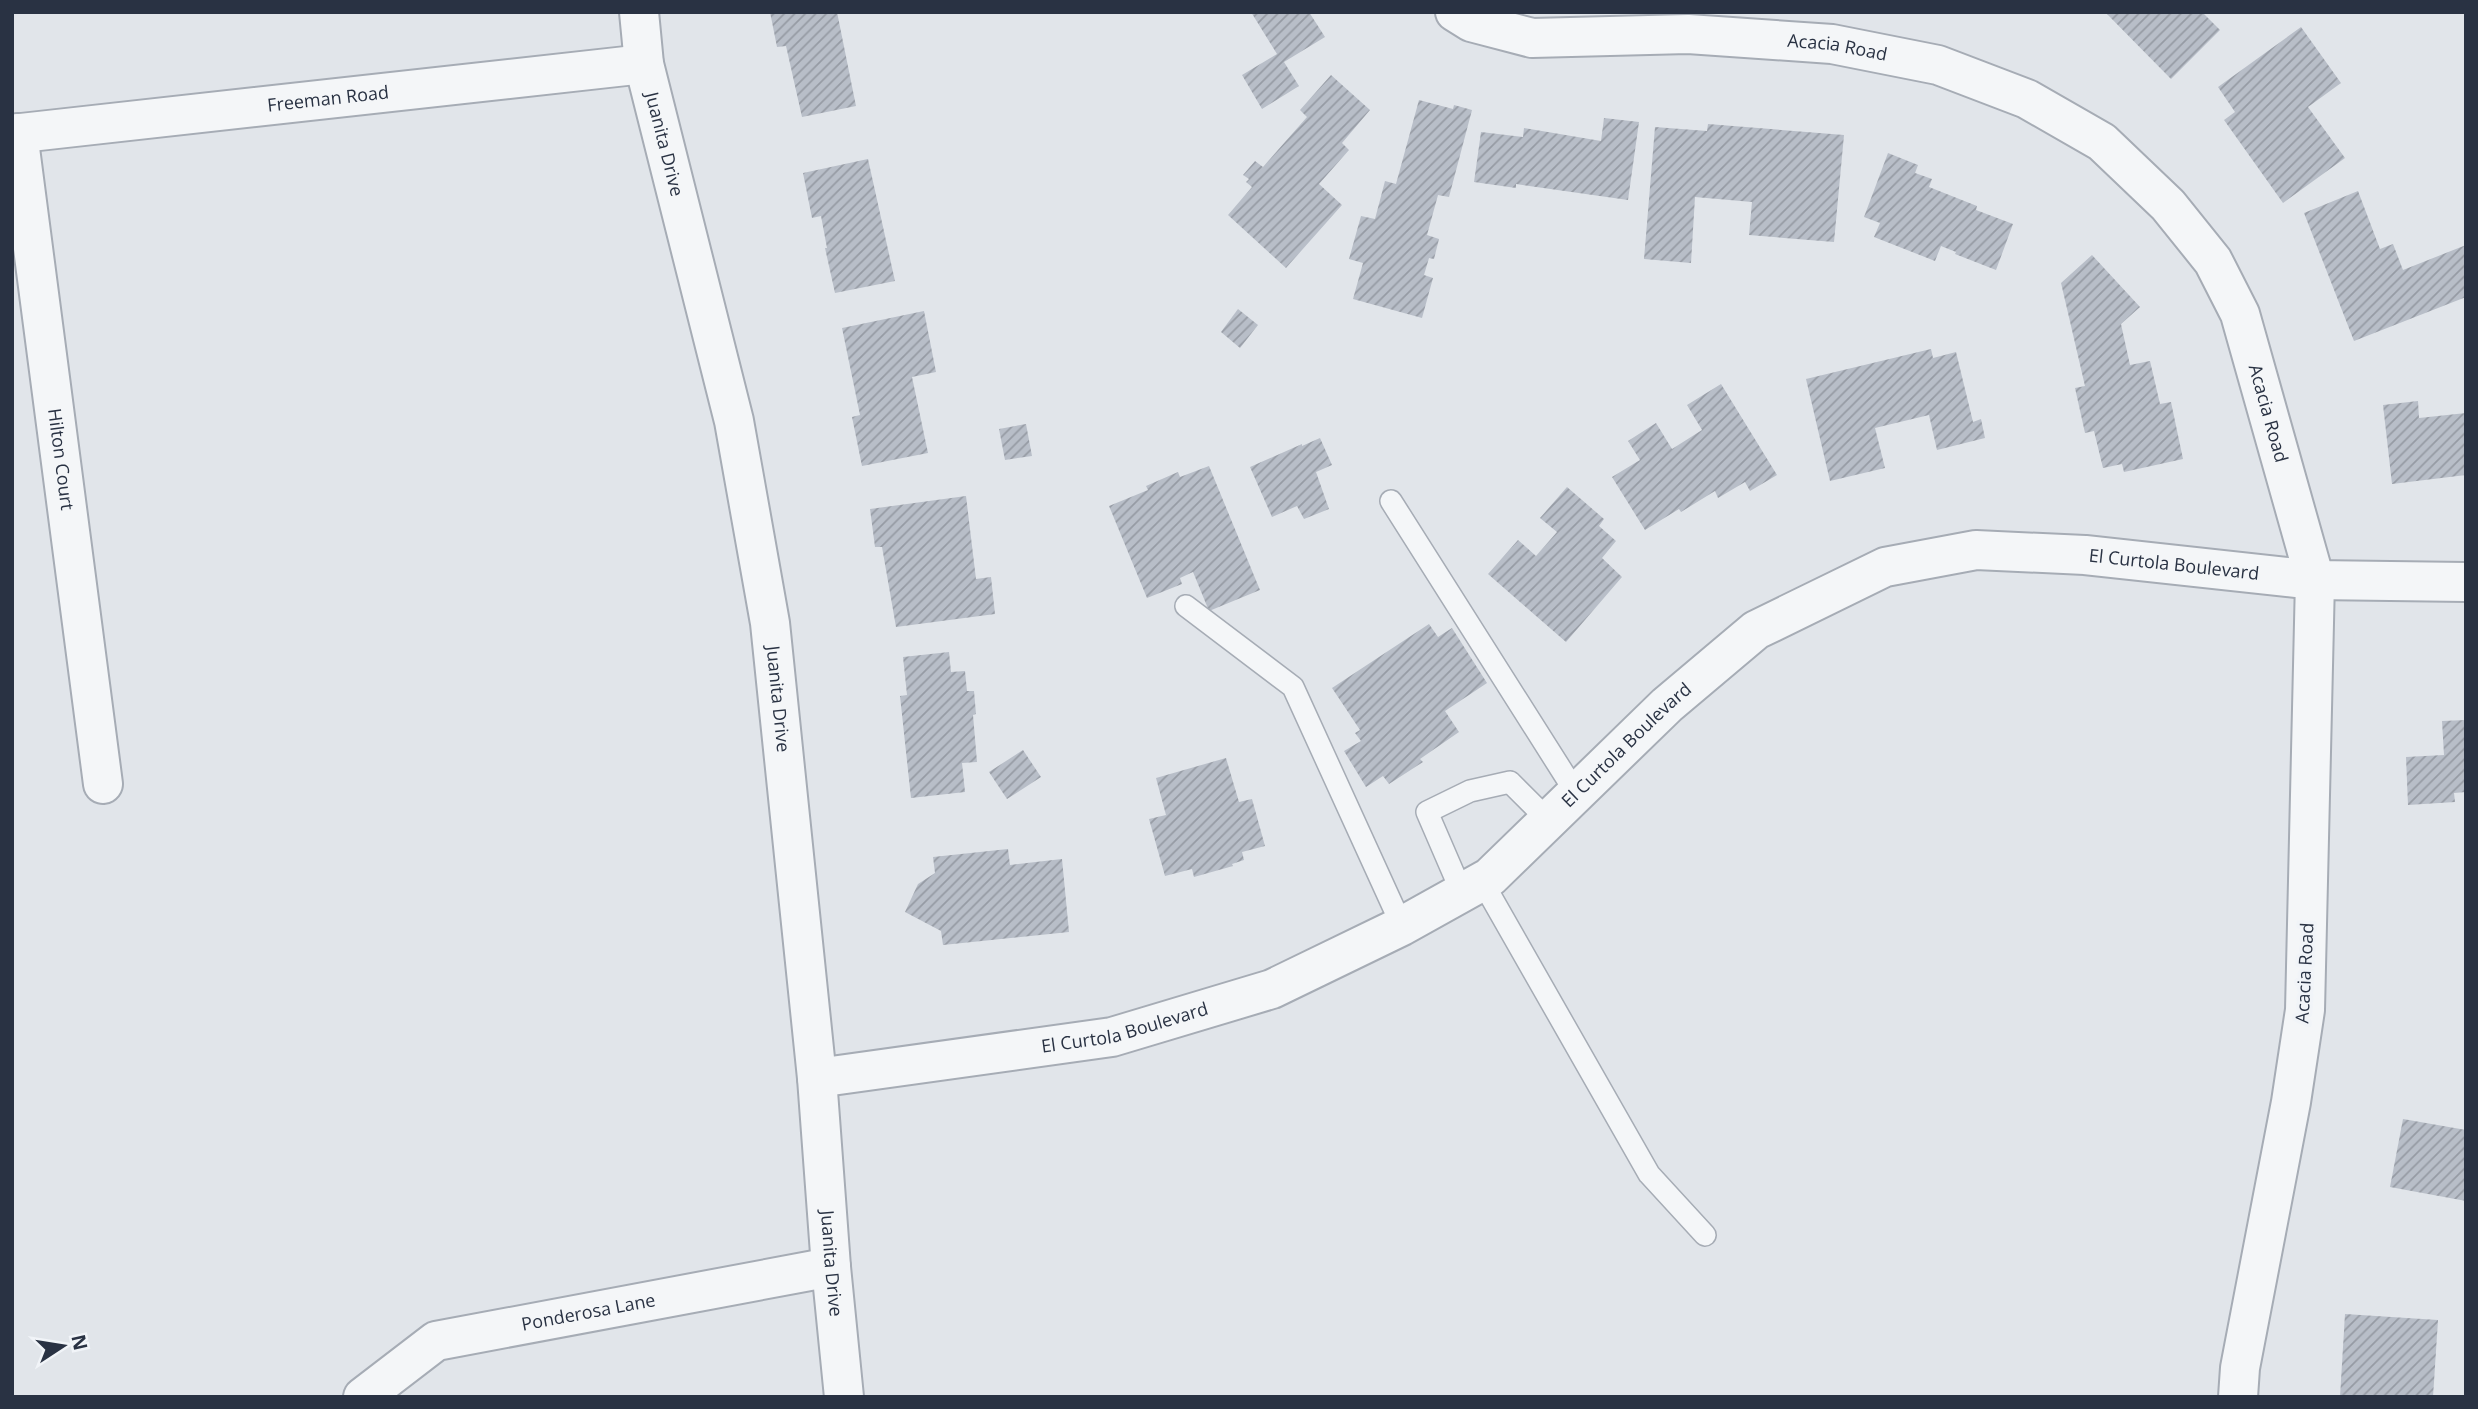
<svg xmlns="http://www.w3.org/2000/svg" width="2478" height="1409" font-family="'Open Sans',sans-serif">
<style>
.building{fill:url(#building-hatch)}
.lines{fill:none;stroke-linecap:round;stroke-linejoin:round}
.service-casing{stroke:#a6acb5;stroke-width:24}
.minor-casing{stroke:#a6acb5;stroke-width:42}
.service{stroke:#f4f6f8;stroke-width:21}
.minor{stroke:#f4f6f8;stroke-width:38}
.labels{text-anchor:middle;stroke-width:7;stroke-linejoin:round;paint-order:stroke}
.street-label{font-size:18px;fill:#293243;stroke:#f1f4f8}
</style>
<defs>
<pattern id="building-hatch" width="6" height="6" patternUnits="userSpaceOnUse" patternTransform="scale(1.75)"><rect width="6" height="6" fill="#b8bec8"/><path d="M-1 1l2-2M0 6l6-6M5 7l2-2" fill="none" stroke="#969ba4"/></pattern>
</defs>
<rect width="100%" height="100%" fill="#e1e5ea"/>
<!-- building -->
<g class="building">
<polygon points="770,12 837,12 856,106 802,117 786,46 777,47"/>
<polygon points="1251,12 1309,12 1325,37 1284,62 1299,86 1262,109 1242,75 1277,54"/>
<polygon points="2105,12 2202,12 2220,30 2171,79"/>
<polygon points="2301,27 2341,83 2308,107 2345,158 2283,203 2224,120 2235,112 2218,87"/>
<polygon points="1331,75 1370,110 1342,143 1349,150 1319,184 1342,205 1286,268 1228,215 1252,187 1246,182 1249,179 1243,175 1255,161 1263,167 1307,117 1300,110"/>
<polygon points="1419,100 1453,109 1454,105 1472,110 1449,197 1438,195 1427,235 1439,239 1434,259 1429,258 1424,275 1433,278 1422,318 1353,299 1363,263 1349,259 1361,216 1375,219 1385,181 1396,184"/>
<polygon points="1604,118 1639,122 1628,200 1516,184 1516,188 1474,182 1481,132 1523,137 1524,128 1601,141"/>
<polygon points="1708,124 1844,135 1834,242 1749,235 1752,202 1695,197 1691,263 1644,259 1655,127 1707,131"/>
<polygon points="1888,153 1918,165 1915,173 1932,179 1929,187 1977,206 1976,210 2013,224 1996,270 1955,254 1956,252 1941,246 1935,261 1874,237 1880,223 1864,217"/>
<polygon points="868,159 895,281 835,293 825,248 827,248 821,216 812,218 803,173"/>
<polygon points="2358,191 2380,249 2393,244 2403,270 2466,245 2466,297 2354,341 2304,213"/>
<polygon points="2092,255 2140,307 2121,324 2130,365 2150,361 2160,404 2171,402 2183,459 2124,472 2122,464 2103,468 2094,431 2085,433 2075,388 2085,386 2061,283"/>
<polygon points="1238,309 1258,325 1240,348 1221,332"/>
<polygon points="924,311 936,372 912,377 928,453 862,466 852,417 860,415 842,328"/>
<polygon points="1931,349 1933,358 1956,352 1973,422 1981,419 1985,438 1937,450 1929,415 1875,428 1885,468 1830,481 1806,379"/>
<polygon points="1721,384 1777,475 1750,491 1745,482 1718,498 1715,491 1681,512 1679,509 1645,530 1612,477 1640,460 1628,441 1656,423 1672,449 1702,430 1687,405"/>
<polygon points="2418,401 2419,418 2466,413 2466,475 2392,484 2383,405"/>
<polygon points="1026,424 1032,456 1005,460 999,429"/>
<polygon points="1320,438 1332,465 1316,472 1329,509 1304,519 1297,506 1272,517 1250,467 1302,444 1302,446"/>
<polygon points="1209,466 1260,590 1209,611 1193,572 1180,578 1182,584 1147,598 1109,506 1148,490 1146,486 1178,472 1180,477"/>
<polygon points="1567,487 1604,519 1599,526 1616,541 1602,558 1622,577 1566,642 1488,574 1518,540 1536,556 1557,532 1540,518"/>
<polygon points="966,496 976,579 991,577 995,614 896,627 882,547 875,547 870,509"/>
<polygon points="1429,624 1438,637 1452,628 1487,683 1445,711 1459,732 1420,759 1423,762 1389,784 1383,776 1366,787 1344,751 1361,741 1355,733 1360,730 1332,688"/>
<polygon points="949,652 951,672 965,671 967,691 974,691 976,714 973,715 977,762 962,763 965,792 911,798 900,696 907,695 903,657"/>
<polygon points="2466,720 2466,792 2454,793 2455,802 2408,805 2406,757 2444,755 2442,721"/>
<polygon points="1023,750 1041,777 1007,799 989,772"/>
<polygon points="1226,758 1239,802 1252,799 1265,846 1242,852 1244,860 1232,864 1233,866 1194,877 1192,869 1165,876 1149,819 1166,815 1156,778"/>
<polygon points="1008,849 1010,865 1062,859 1069,932 943,945 941,931 905,912 918,884 935,873 933,857"/>
<polygon points="2403,1119 2466,1130 2466,1201 2390,1187"/>
<polygon points="2345,1314 2438,1320 2433,1397 2340,1397"/>
</g>
<g class="lines">
<defs>
<g id="service">
<polyline points="1391,501 1576,793"/>
<polyline points="1186,606 1293,687 1402,926"/>
<polyline points="1482,881 1649,1174 1705,1235"/>
<polyline points="1462,893 1427,812 1470,791 1510,782 1548,820"/>
</g>
<g id="minor">
<path id="s1" d="M639 12 644 64 734 421 770 623 817 1078 831 1267 844 1397"/>
<path id="s2" d="M1455 12 1471 22 1532 38 1688 34 1832 44 1938 65 2027 99 2102 142 2168 205 2213 261 2240 314 2315 580 2305 1010 2291 1102 2240 1368 2238 1397"/>
<path id="s3" d="M18 133 103 784"/>
<path id="s4" d="M12 134 644 64"/>
<path id="s5" d="M817 1078 1112 1037 1272 989 1402 926 1490 877 1667 705 1756 630 1885 567 1976 550 2085 555 2315 580 2466 582"/>
<path id="s6" d="M363 1397 436 1341 831 1267"/>
</g>
</defs>
<!-- service casing -->
<use href="#service" class="service-casing"/>
<!-- minor casing -->
<use href="#minor" class="minor-casing"/>
<!-- service -->
<use href="#service" class="service"/>
<!-- minor -->
<use href="#minor" class="minor"/>
</g>
<g class="labels">
<!-- street labels -->
<g class="street-label">
<text dy="6" stroke="none"><textPath href="#s2" startOffset="388">Acacia Road</textPath></text>
<text dy="6" stroke="none"><textPath href="#s4" startOffset="318">Freeman Road</textPath></text>
<text dy="6" stroke="none"><textPath href="#s1" startOffset="135">Juanita Drive</textPath></text>
<text dy="6" stroke="none"><textPath href="#s2" startOffset="998">Acacia Road</textPath></text>
<text dy="6" stroke="none"><textPath href="#s3" startOffset="329">Hilton Court</textPath></text>
<text dy="6" stroke="none"><textPath href="#s5" startOffset="1508">El Curtola Boulevard</textPath></text>
<text dy="6" stroke="none"><textPath href="#s1" startOffset="702">Juanita Drive</textPath></text>
<text dy="6" stroke="none"><textPath href="#s5" startOffset="900">El Curtola Boulevard</textPath></text>
<text transform="translate(2305 973) rotate(-87)" y="6">Acacia Road</text>
<text dy="6" stroke="none"><textPath href="#s5" startOffset="312">El Curtola Boulevard</textPath></text>
<text dy="6" stroke="none"><textPath href="#s1" startOffset="1269">Juanita Drive</textPath></text>
<text dy="6" stroke="none"><textPath href="#s6" startOffset="247">Ponderosa Lane</textPath></text>
</g>
</g>
<!-- border -->
<rect width="2478" height="1409" fill="none" stroke="#293243" stroke-width="28"/>
<!-- north arrow -->
<g transform="translate(63 1346) rotate(78)" stroke="#f1f4f8" stroke-width="5" paint-order="stroke">
<path d="M0-5L12 26L0 18L-12 26Z" fill="#293243"/>
<text y="-10" font-size="19" font-weight="bold" text-anchor="middle" fill="#293243">N</text>
</g>
</svg>
